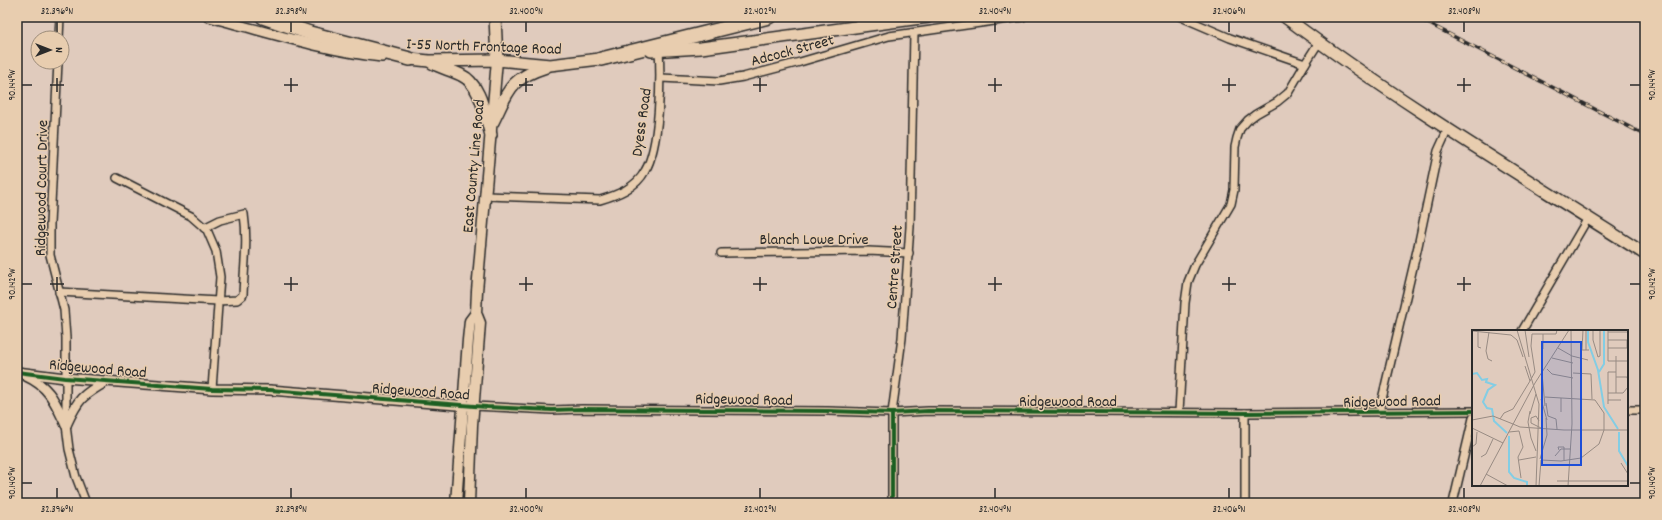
<svg xmlns="http://www.w3.org/2000/svg" width="1662" height="520" font-family="Dekko,sans-serif">
<style>
.lines{fill:none;stroke-linecap:round;stroke-linejoin:round}
.minor-casing{stroke:#2b2b2b;stroke-width:10}
.tertiary-casing{stroke:#2b2b2b;stroke-width:12}
.secondary-casing{stroke:#2b2b2b;stroke-width:13}
.primary-casing{stroke:#2b2b2b;stroke-width:14}
.motorway-casing{stroke:#2b2b2b;stroke-width:16}
.minor{stroke:#e8cdaf;stroke-width:7}
.tertiary{stroke:#e8cdaf;stroke-width:9}
.secondary{stroke:#e8cdaf;stroke-width:10}
.primary{stroke:#e8cdaf;stroke-width:11}
.motorway{stroke:#e8cdaf;stroke-width:13}
.rail-casing{stroke:#2b2b2b;stroke-width:3.5}
.rail{stroke:#e8cdaf;stroke-width:2;stroke-dasharray:6;stroke-linecap:butt}
.cycleway-casing{stroke:#e8cdaf;stroke-width:6}
.cycleway{stroke:#1b5e20;stroke-width:4}
.ticks{fill:none;stroke:#2b2b2b;stroke-width:1.5}
.labels{text-anchor:middle;stroke-width:3;stroke-linejoin:round;paint-order:stroke}
.street-label{font-size:16px;fill:#2b2b2b;stroke:#e8cdaf}
.inset-river{fill:none;stroke:#83cde4;stroke-width:2}
.inset-road{fill:none;stroke:#988b83;stroke-width:1}
.view{fill:#1d4ed8;fill-opacity:0.15;stroke:#1d4ed8;stroke-width:2}
.inset-edge{fill:none;stroke:#2b2b2b;stroke-width:2}
.neatline{fill:none;stroke:#2b2b2b;stroke-width:1.5}
.ticks-label{font-size:10px;text-anchor:middle;fill:#2b2b2b}
</style>
<rect width="100%" height="100%" fill="#e0cbbd"/>
<filter id="ink" filterUnits="userSpaceOnUse"><feTurbulence type="fractalNoise" baseFrequency=".025" numOctaves="2"/><feDisplacementMap in="SourceGraphic" scale="8" xChannelSelector="R" yChannelSelector="G"/><feConvolveMatrix kernelMatrix="1 2 1 2 8 2 1 2 1" color-interpolation-filters="sRGB"/></filter>
<g filter="url(#ink)">
<g class="lines">
<defs>
<g id="minor">
<polyline points="1181,17 1230,38 1305,64 1319,42"/>
<polyline points="59,38 60,17"/>
<polyline points="58,62 50,224 50,255 64,310 66,338 66,425 69,449 76,477 86,503"/>
<polyline points="661,78 719,81 743,77 800,62 889,36 1023,17"/>
<polyline points="117,178 191,216 207,230 216,251 220,277 212,389"/>
<path d="M486 196 600 200C617 195 636 188 645 171 660 147 661 78 659 50"/>
<polyline points="721,253 868,251 909,253"/>
<path d="M59 292 218 301 237 300 243 295C244 267 248 241 244 214L220 220 204 228"/>
<polyline points="1522,331 1588,218"/>
<polyline points="474,406 552,410 582,409 828,411 892,413 928,411 1245,413 1473,411"/>
<polyline points="1627,410 1645,410"/>
<polyline points="1179,412 1185,303 1188,282 1195,265 1231,204 1234,190 1235,147 1237,138 1240,129 1248,120 1256,114 1277,102 1288,93 1305,64"/>
<polyline points="1379,412 1418,246 1438,151 1448,129"/>
<polyline points="1245,413 1245,503"/>
<polyline points="892,503 892,413 902,338 910,227 914,33"/>
<polyline points="1453,503 1473,418"/>
</g>
<g id="tertiary">
<path d="M209 17C265 31 324 51 382 57"/>
<polyline points="17,372 65,378 212,389 270,390 470,406"/>
<path d="M26 376C50 387 55 402 66 425"/>
<path d="M66 425C78 399 82 395 107 381"/>
</g>
<g id="secondary">
<polyline points="456,503 468,340 470,321 476,313"/>
<polyline points="469,503 472,425 480,323 476,313 477,291 497,60"/>
</g>
<g id="primary">
<polyline points="495,17 497,60"/>
<path d="M1285 17C1400 103 1524 177 1645 254"/>
<polyline points="651,51 701,48 928,17"/>
<polyline points="410,59 429,61 497,60 550,65 608,58"/>
<path d="M432 63C441 68 451 70 461 75 481 84 485 116 491 135"/>
<path d="M493 122C509 90 509 79 546 67"/>
</g>
<g id="motorway">
<polyline points="263,17 310,33 410,59"/>
<polyline points="601,59 769,17"/>
</g>
</defs>
<!-- minor casing -->
<use href="#minor" class="minor-casing"/>
<!-- tertiary casing -->
<use href="#tertiary" class="tertiary-casing"/>
<!-- secondary casing -->
<use href="#secondary" class="secondary-casing"/>
<!-- primary casing -->
<use href="#primary" class="primary-casing"/>
<!-- motorway casing -->
<use href="#motorway" class="motorway-casing"/>
<!-- minor -->
<use href="#minor" class="minor"/>
<!-- tertiary -->
<use href="#tertiary" class="tertiary"/>
<!-- secondary -->
<use href="#secondary" class="secondary"/>
<!-- primary -->
<use href="#primary" class="primary"/>
<!-- motorway -->
<use href="#motorway" class="motorway"/>
<defs>
<polyline id="rail" points="1416,17 1645,135"/>
</defs>
<!-- rail casing -->
<use href="#rail" class="rail-casing"/>
<!-- rail -->
<use href="#rail" class="rail"/>
<defs>
<g id="cycleway">
<polyline points="17,372 65,378 212,389 270,390 487,407 552,410 582,409 828,411 892,413 928,411 1245,413 1473,411"/>
<polyline points="892,503 892,413"/>
</g>
</defs>
<!-- cycleway casing -->
<use href="#cycleway" class="cycleway-casing"/>
<!-- cycleway -->
<use href="#cycleway" class="cycleway"/>
</g>
</g>
<!-- ticks -->
<path class="ticks" d="M57 22V32M291 22V32M526 22V32M760 22V32M995 22V32M1229 22V32M1464 22V32M57 78V92M291 78V92M526 78V92M760 78V92M995 78V92M1229 78V92M1464 78V92M22 85H32M50 85H64M284 85H298M519 85H533M753 85H767M988 85H1002M1222 85H1236M1457 85H1471M1630 85H1640M57 277V291M291 277V291M526 277V291M760 277V291M995 277V291M1229 277V291M1464 277V291M22 284H32M50 284H64M284 284H298M519 284H533M753 284H767M988 284H1002M1222 284H1236M1457 284H1471M1630 284H1640M22 483H32M1630 483H1640M57 488V498M291 488V498M526 488V498M760 488V498M995 488V498M1229 488V498M1464 488V498"/>
<g class="labels">
<!-- street labels -->
<g class="street-label">
<text transform="translate(484 45) rotate(2)" y="6">I-55 North Frontage Road</text>
<text transform="translate(792 49) rotate(-15)" y="6">Adcock Street</text>
<text transform="translate(640 122) rotate(-82)" y="6">Dyess Road</text>
<text transform="translate(472 166) rotate(-85)" y="6">East County Line Road</text>
<text transform="translate(40 188) rotate(-89)" y="6">Ridgewood Court Drive</text>
<text x="814" y="244">Blanch Lowe Drive</text>
<text transform="translate(893 267) rotate(-86)" y="6">Centre Street</text>
<text transform="translate(98 367) rotate(5)" y="6">Ridgewood Road</text>
<text transform="translate(421 390) rotate(4)" y="6">Ridgewood Road</text>
<text transform="translate(744 398) rotate(1)" y="6">Ridgewood Road</text>
<text x="1068" y="406">Ridgewood Road</text>
<text transform="translate(1392 400) rotate(-1)" y="6">Ridgewood Road</text>
</g>
</g>
<!-- overview -->
<g transform="translate(1472 330)">
<rect width="156" height="156" fill="#e0cbbd"/>
<path class="inset-river" d="M116 0V12L126 40 132 77 146 99M127 42 132 34V0M0 44 5 43 10 50 15 49 14 52 23 55 16 60 11 72 15 78 20 79 22 91 35 103M147 102V121L156 136M37 106V142L42 148 55 152V156"/>
<path class="inset-road" d="M45 0 67 74 64 156M53 0 57 27M111 0 110 20H117M121 0V10L126 27 128 26V0M136 0V31H156M0 1 39 5 45 10 51 27M6 1V17L9 18M17 2 14 21 16 29 20 31M136 2H156M136 10H155V18M86 18 100 26 116 30M136 18H156M71 19V4M114 20V0M80 28 101 33M53 36 58 51 63 42 59 16 60 4H84L85 0M75 39 80 44 101 48M70 43 73 76M101 43 119 44 120 69M144 47H155L156 51M136 63H151L156 57M144 63V26M69 69 75 90M136 70H149M74 73 76 86M136 74V42H144M58 81 56 92 59 108M89 82V68M58 84 64 64M76 86 84 89 85 99M74 88 75 105M28 89 32 83 41 79 58 51M0 90 21 86 41 94M67 91 64 86 59 88V93L69 98M41 94 48 97 92 100H156M0 98 31 113M37 102 47 101 51 117 46 127 49 148M59 108 64 121M0 117 4 114 5 102M87 120 86 117H92V130M83 126 89 119H99M9 127 14 124 21 109M68 129 75 105M47 130 64 127M69 130 89 131 109 128 127 114 132 100V83L123 70 73 67M149 133 156 144M14 144 36 156M85 151H156M8 156 63 53 97 0M67 156 69 130M96 156 100 94 99 0"/>
<path class="view" d="M70 12H109V135H70Z"/>
<rect width="156" height="156" class="inset-edge"/>
</g>
<!-- margin -->
<rect width="1662" height="520" fill="none" stroke="#e8cdaf" stroke-width="44"/>
<!-- north arrow -->
<g transform="translate(50 50) rotate(90)"><circle r="19" fill="#e8cdaf" stroke="#9c8c7a"/>
<path d="M0-3L7 15L0 10L-7 15Z" fill="#2b2b2b"/>
<text y="-6" font-size="11" font-weight="bold" text-anchor="middle" fill="#2b2b2b">N</text>
</g>
<rect x="22" y="22" width="1618" height="476" class="neatline"/>
<g class="ticks-label">
<text x="57" y="14">32.396°N</text>
<text x="291" y="14">32.398°N</text>
<text x="526" y="14">32.400°N</text>
<text x="760" y="14">32.402°N</text>
<text x="995" y="14">32.404°N</text>
<text x="1229" y="14">32.406°N</text>
<text x="1464" y="14">32.408°N</text>
<text transform="translate(1651 85) rotate(-90)" y="4">90.144°W</text>
<text transform="translate(11 85) rotate(-90)" y="4">90.144°W</text>
<text transform="translate(1651 284) rotate(-90)" y="4">90.142°W</text>
<text transform="translate(11 284) rotate(-90)" y="4">90.142°W</text>
<text transform="translate(1651 483) rotate(-90)" y="4">90.140°W</text>
<text transform="translate(11 483) rotate(-90)" y="4">90.140°W</text>
<text x="57" y="512">32.396°N</text>
<text x="291" y="512">32.398°N</text>
<text x="526" y="512">32.400°N</text>
<text x="760" y="512">32.402°N</text>
<text x="995" y="512">32.404°N</text>
<text x="1229" y="512">32.406°N</text>
<text x="1464" y="512">32.408°N</text>
</g>
</svg>
